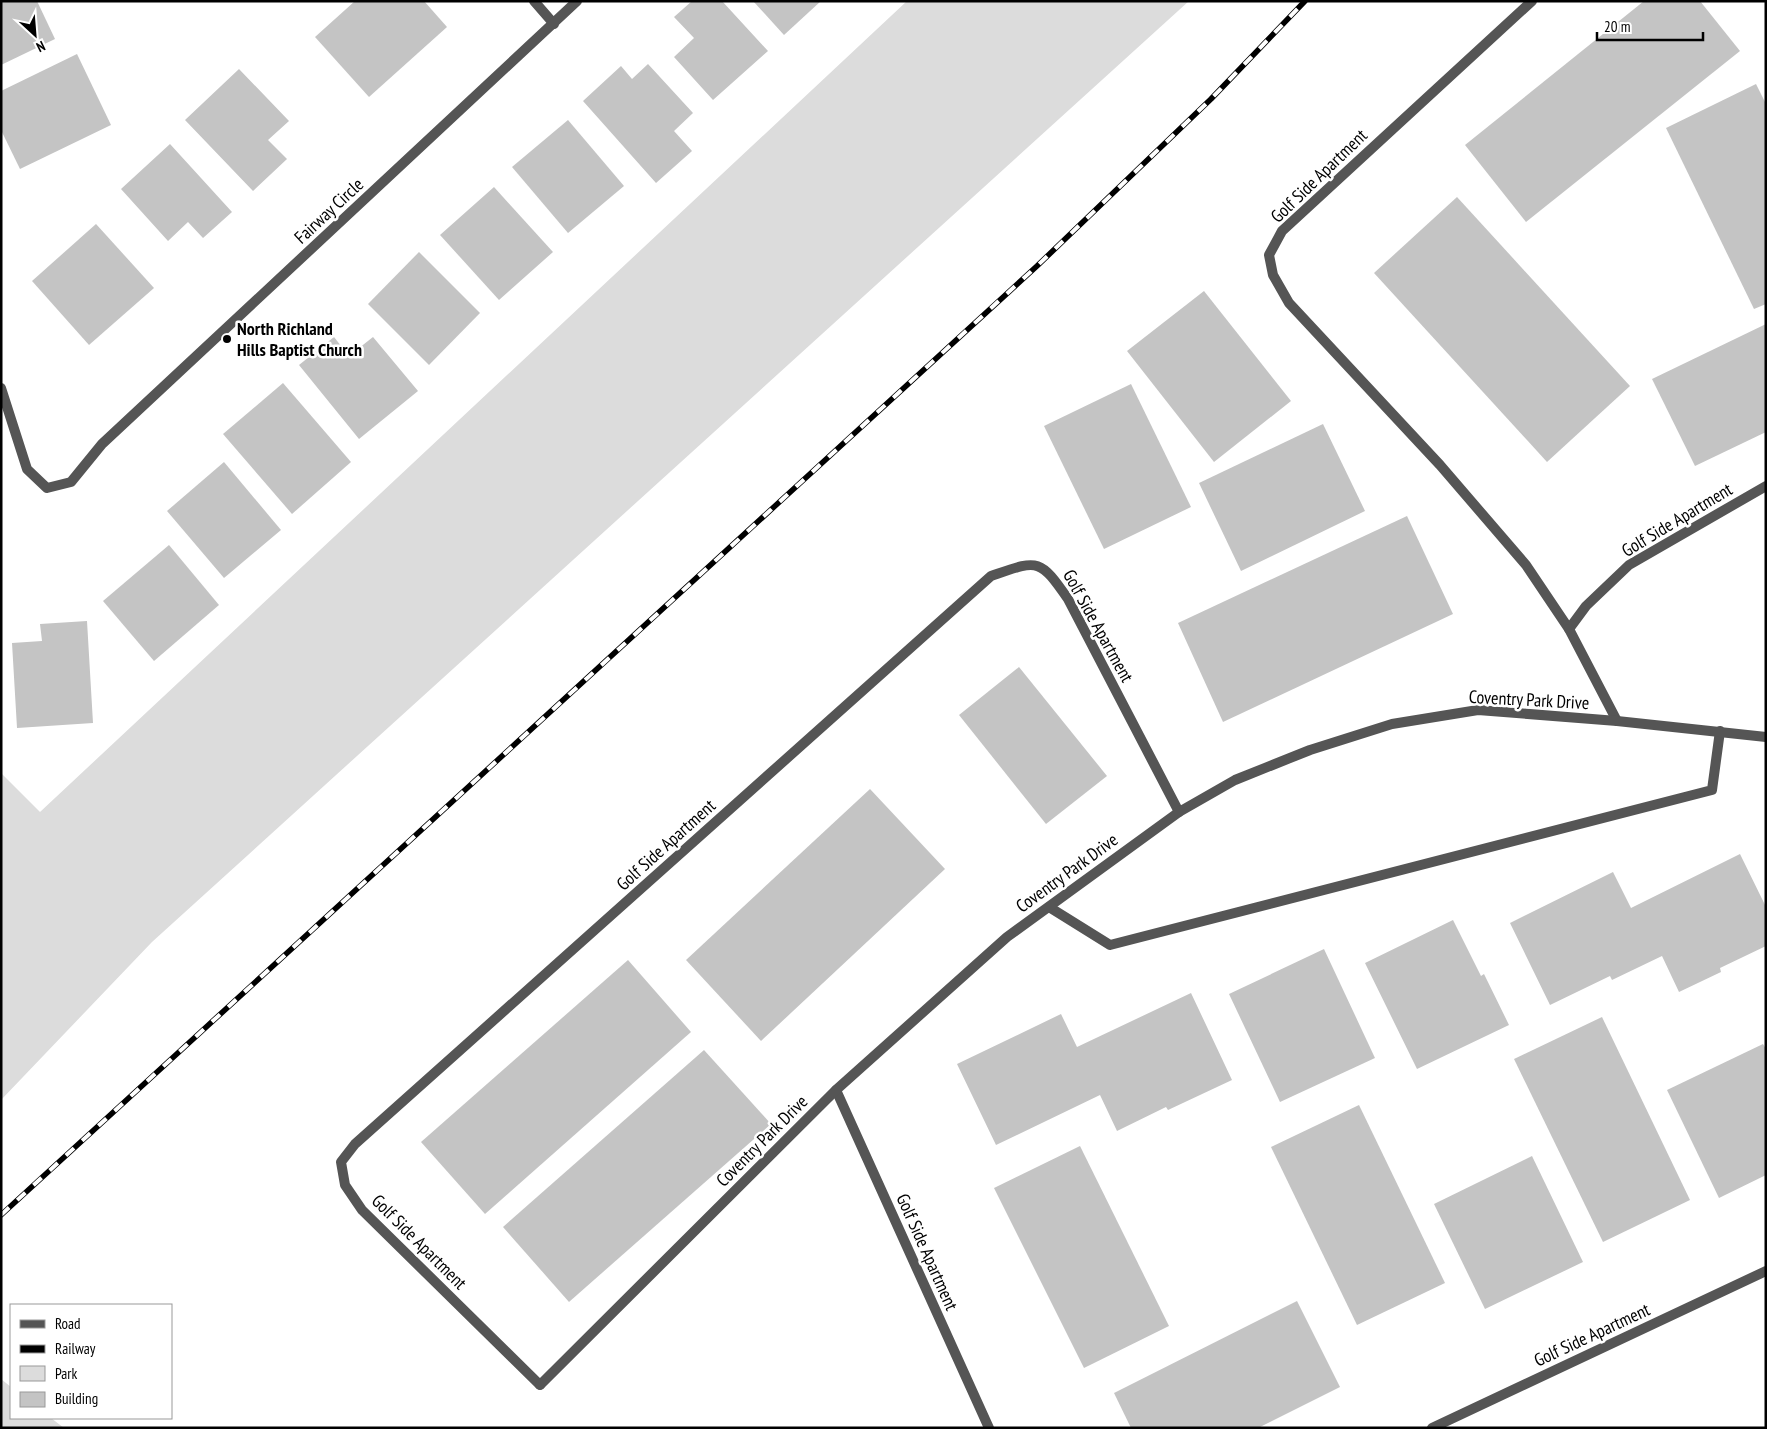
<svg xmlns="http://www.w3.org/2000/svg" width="1767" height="1429" font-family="'PT Sans Narrow',sans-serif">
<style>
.green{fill:#dcdcdc}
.building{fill:#c4c4c4}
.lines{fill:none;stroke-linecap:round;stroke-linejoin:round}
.lane{stroke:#555;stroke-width:10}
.street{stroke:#555;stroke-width:10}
.rail-casing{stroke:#000;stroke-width:5.5}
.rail{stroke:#fff;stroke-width:4;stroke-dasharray:11;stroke-linecap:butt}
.poi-dot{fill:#000;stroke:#fff;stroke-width:2}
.labels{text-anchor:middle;stroke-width:5;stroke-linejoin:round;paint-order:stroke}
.street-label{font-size:18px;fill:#000;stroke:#fff}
.poi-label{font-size:18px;font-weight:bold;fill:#000;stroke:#fff;text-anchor:start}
</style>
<rect width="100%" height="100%" fill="#fff"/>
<!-- green -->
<g class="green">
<polygon points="907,1 1189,1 152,942 1,1100 1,773 40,812"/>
<polygon points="1,1379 11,1387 11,1418 51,1418 64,1428 1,1428"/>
</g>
<!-- building -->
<g class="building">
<polygon points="1,1 37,1 55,39 1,65"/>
<polygon points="355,1 424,1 447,27 369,97 315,37"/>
<polygon points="692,1 722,1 768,51 713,100 674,57 694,38 674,17"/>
<polygon points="753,1 821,1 784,35"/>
<polygon points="1644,1 1700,1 1740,51 1526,222 1465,145"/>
<polygon points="77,54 111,125 20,169 1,130 1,91"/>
<polygon points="648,64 693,113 674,131 692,151 656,183 583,101 621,66 632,79"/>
<polygon points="239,69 289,121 268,140 287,159 253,191 185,120"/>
<polygon points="1756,84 1766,104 1766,304 1754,309 1666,128"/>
<polygon points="568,120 624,186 568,233 512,167"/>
<polygon points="170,144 232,212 203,238 188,222 168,241 121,189"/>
<polygon points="494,187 553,252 499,300 440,235"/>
<polygon points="1457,197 1630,386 1547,462 1374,273"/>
<polygon points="96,224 154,288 89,345 32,281"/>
<polygon points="419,252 480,313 429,365 368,304"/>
<polygon points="1204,291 1291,401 1214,462 1127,351"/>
<polygon points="1766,324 1766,432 1695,466 1652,379"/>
<polygon points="334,337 349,356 373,337 418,391 359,439 299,365"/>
<polygon points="283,383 351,462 292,514 223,434"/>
<polygon points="1131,384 1191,507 1104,549 1044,426"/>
<polygon points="1323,424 1365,511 1241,571 1199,483"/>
<polygon points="224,462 281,530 224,578 167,511"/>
<polygon points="1407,516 1453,614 1223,722 1178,623"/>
<polygon points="169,545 219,605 154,661 103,601"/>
<polygon points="87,621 93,723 17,728 12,643 42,641 40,624"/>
<polygon points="1019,667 1107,776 1046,824 959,715"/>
<polygon points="870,789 945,869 761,1041 686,960"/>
<polygon points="1740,854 1766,907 1766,946 1720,968 1721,972 1679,992 1662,956 1612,980 1610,976 1550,1005 1510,923 1613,872 1631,908"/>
<polygon points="1453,920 1481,976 1484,974 1509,1025 1417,1069 1365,963"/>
<polygon points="1324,949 1375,1058 1280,1102 1229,994"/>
<polygon points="628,960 691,1032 485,1214 421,1142"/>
<polygon points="1191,993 1232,1080 1168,1110 1166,1107 1117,1131 1100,1095 996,1145 957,1064 1061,1014 1077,1047"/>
<polygon points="1602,1017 1690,1200 1603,1242 1514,1059"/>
<polygon points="1763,1044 1766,1049 1766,1175 1719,1198 1667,1090"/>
<polygon points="704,1050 771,1124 569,1302 503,1227"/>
<polygon points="1359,1105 1445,1283 1357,1325 1271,1147"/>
<polygon points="1080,1146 1169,1326 1084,1368 994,1188"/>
<polygon points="1532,1156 1583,1262 1485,1309 1434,1204"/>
<polygon points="1297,1301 1340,1387 1258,1428 1131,1428 1114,1393"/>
</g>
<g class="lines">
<!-- lane -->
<g class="lane">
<polyline points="1532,1 1282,231 1269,255 1273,275 1289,303 1440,465 1526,565 1569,629 1586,606 1629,565 1766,486"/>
<polyline points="1569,629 1617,721"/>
<polyline points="1049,907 1110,945 1712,790 1720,731"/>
<polyline points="836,1090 989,1428"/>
<path d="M540 1385 362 1210 345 1185 341 1162 355 1144 991 576C1038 560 1039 557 1068 599L1179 812"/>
<polyline points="1432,1428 1766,1271"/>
</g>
<!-- street -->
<g class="street">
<polyline points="534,1 554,24"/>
<polyline points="1,388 27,469 47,488 71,482 102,444 577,1"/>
<polyline points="540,1385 836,1090 1007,937 1179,812 1235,780 1310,750 1392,724 1478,710 1617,721 1766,737"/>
</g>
<defs>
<polyline id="rail" points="1,1215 1037,266 1211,99 1305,1"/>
</defs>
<!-- rail casing -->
<use href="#rail" class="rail-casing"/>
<!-- rail -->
<use href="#rail" class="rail"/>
</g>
<!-- markers -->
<circle class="poi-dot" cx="227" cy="339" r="5"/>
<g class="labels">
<!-- street labels -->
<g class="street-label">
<text transform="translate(1319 176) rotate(-44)" y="6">Golf Side Apartment</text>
<text transform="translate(329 211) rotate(-43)" y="6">Fairway Circle</text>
<text transform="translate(1677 520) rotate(-31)" y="6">Golf Side Apartment</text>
<text transform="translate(1098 626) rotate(61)" y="6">Golf Side Apartment</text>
<text transform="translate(1529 700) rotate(3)" y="6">Coventry Park Drive</text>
<text transform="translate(666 845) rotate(-42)" y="6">Golf Side Apartment</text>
<text transform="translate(1067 873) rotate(-36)" y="6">Coventry Park Drive</text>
<text transform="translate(762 1141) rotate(-45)" y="6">Coventry Park Drive</text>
<text transform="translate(419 1242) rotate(45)" y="6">Golf Side Apartment</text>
<text transform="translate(927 1252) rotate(66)" y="6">Golf Side Apartment</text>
<text transform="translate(1592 1335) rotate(-25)" y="6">Golf Side Apartment</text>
</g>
<!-- poi labels -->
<g class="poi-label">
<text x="237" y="335">North Richland<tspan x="237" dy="21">Hills Baptist Church</tspan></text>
</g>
</g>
<!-- border -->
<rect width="1767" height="1429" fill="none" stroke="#000000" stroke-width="5"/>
<!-- legend -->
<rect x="10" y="1304" width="162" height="115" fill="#ffffff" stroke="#999999"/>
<rect x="20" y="1320" width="25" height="8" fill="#555555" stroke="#999999"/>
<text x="55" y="1329" font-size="15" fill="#000000">Road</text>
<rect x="20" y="1345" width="25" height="8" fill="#000000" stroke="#999999"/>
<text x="55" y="1354" font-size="15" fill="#000000">Railway</text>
<rect x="20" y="1366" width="25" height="15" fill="#dcdcdc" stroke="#999999"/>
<text x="55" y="1379" font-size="15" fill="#000000">Park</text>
<rect x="20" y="1392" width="25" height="15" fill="#c4c4c4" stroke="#999999"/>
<text x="55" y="1404" font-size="15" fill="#000000">Building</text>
<!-- north arrow -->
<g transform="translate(35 35) rotate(154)" stroke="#ffffff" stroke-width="4" paint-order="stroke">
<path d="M0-4L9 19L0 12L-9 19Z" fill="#000000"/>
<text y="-8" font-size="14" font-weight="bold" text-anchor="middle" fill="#000000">N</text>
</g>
<!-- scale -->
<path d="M1597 32v8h106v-8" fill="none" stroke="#000000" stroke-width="2.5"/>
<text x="1604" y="32" font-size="15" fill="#000000" stroke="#ffffff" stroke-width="4" paint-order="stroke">20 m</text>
</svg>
